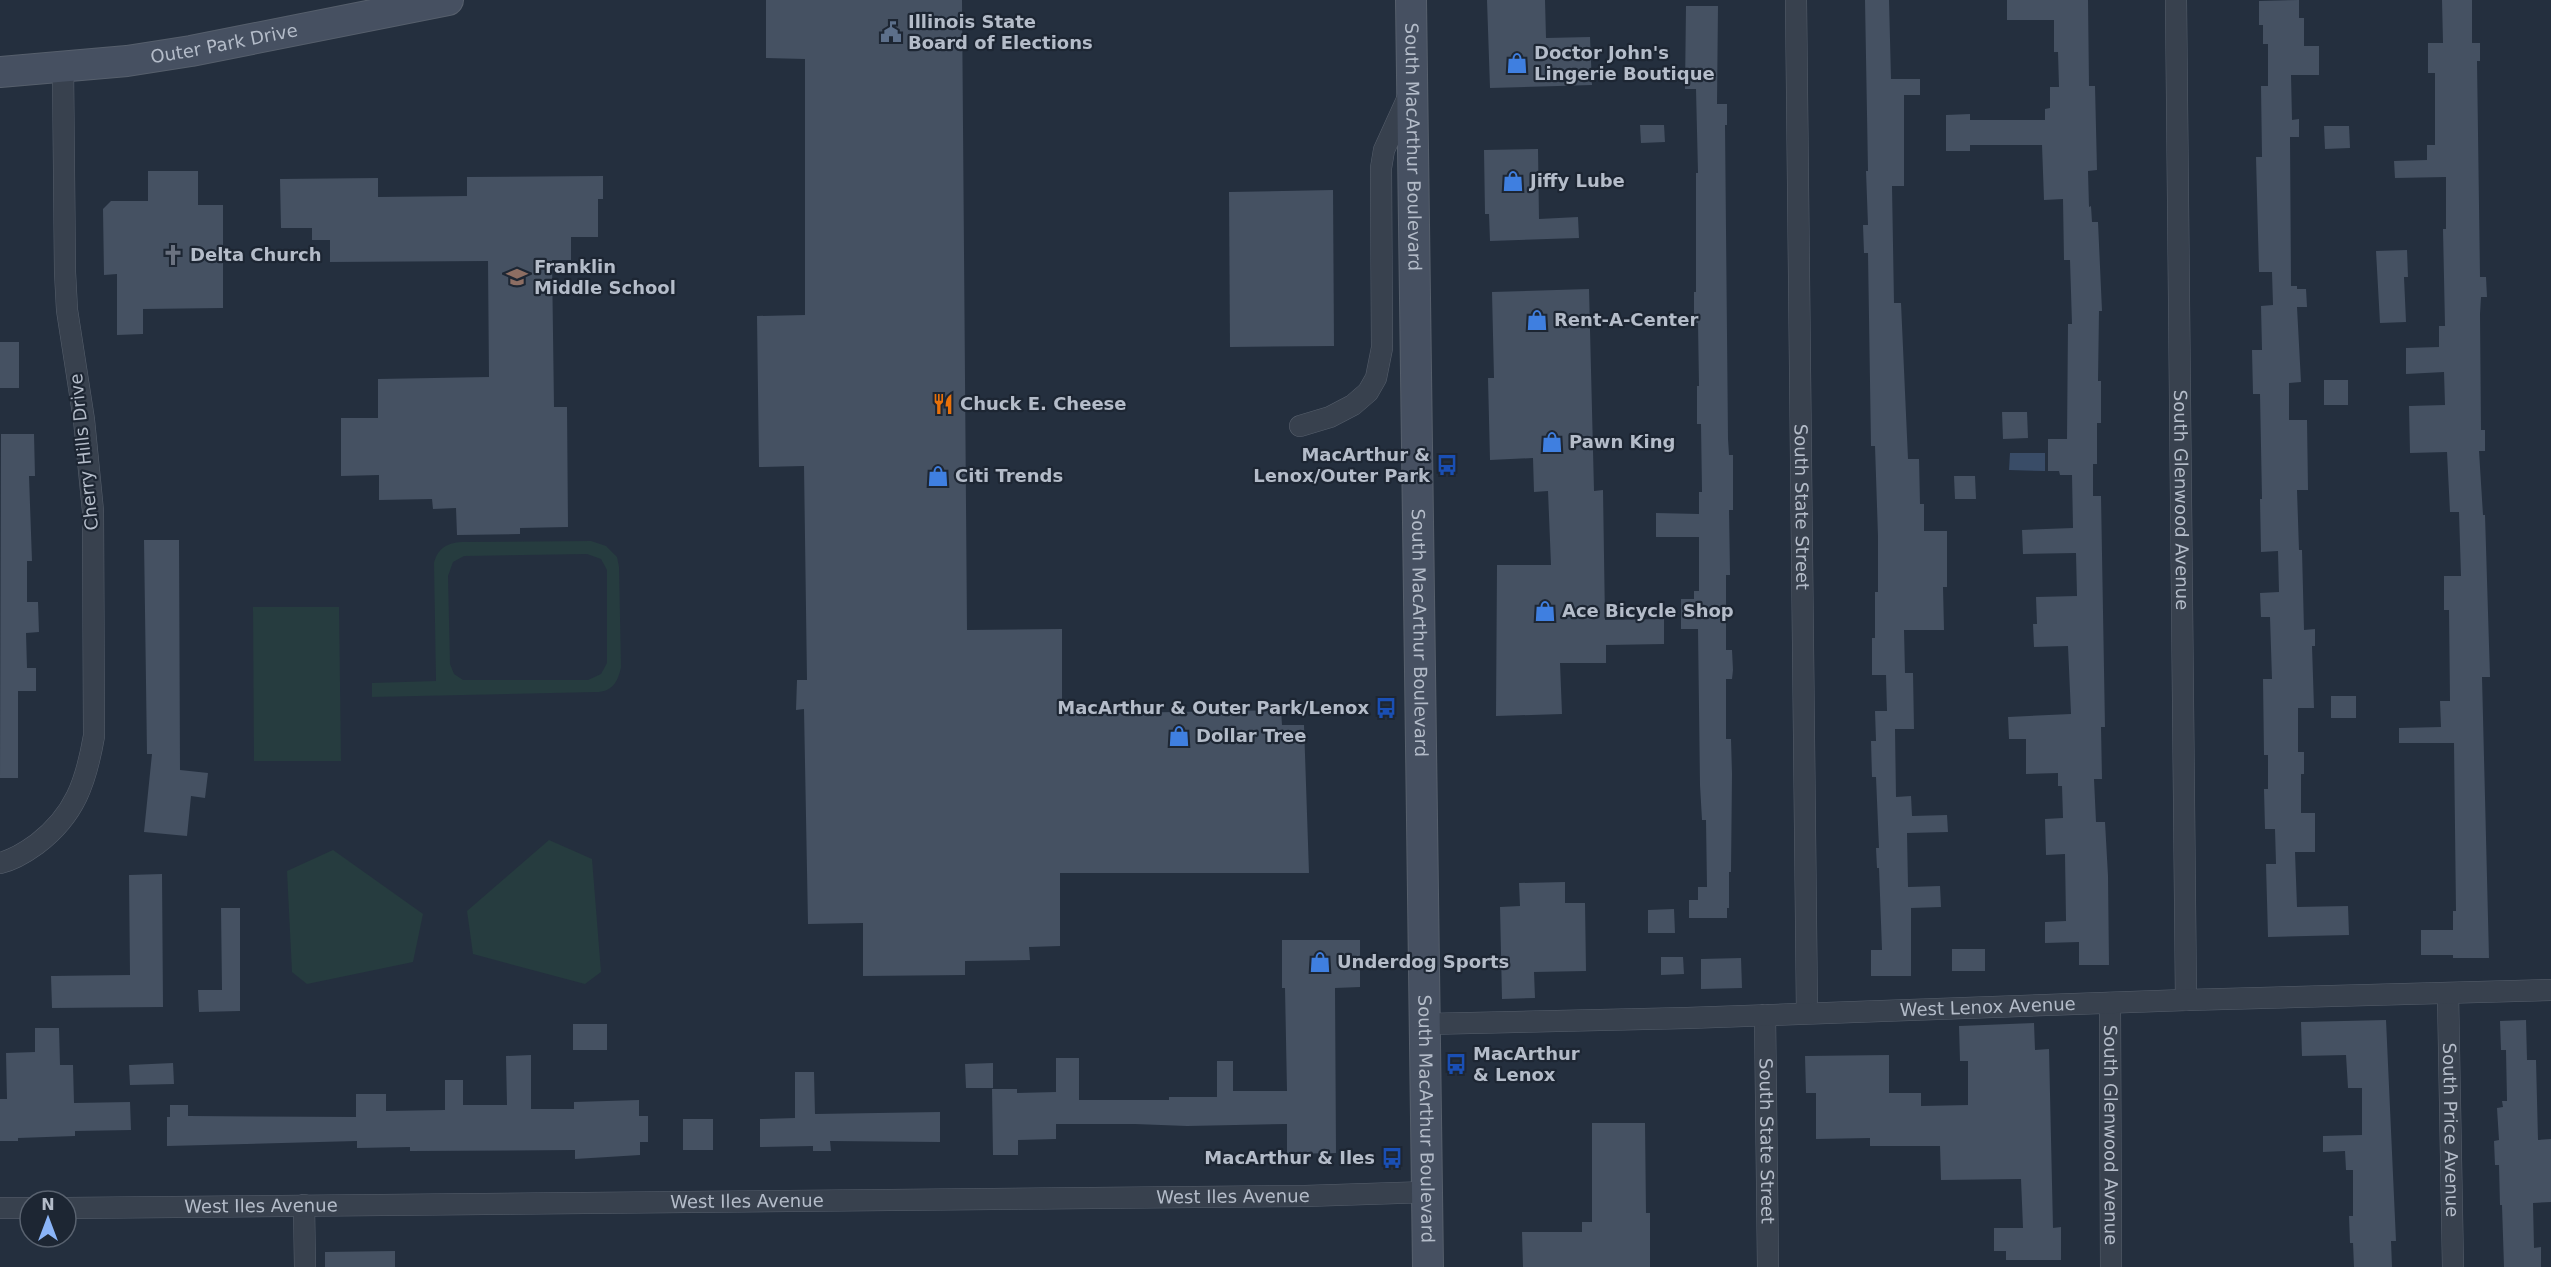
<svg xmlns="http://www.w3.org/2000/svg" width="2551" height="1267" font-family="'DejaVu Sans',sans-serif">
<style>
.green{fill:#263c3f;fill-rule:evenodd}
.water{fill:#394c67}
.building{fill:#455162}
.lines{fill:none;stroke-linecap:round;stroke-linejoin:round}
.street-casing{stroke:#565f6c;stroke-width:22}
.secondary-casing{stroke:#565f6c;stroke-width:32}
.street{stroke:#38414e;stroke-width:21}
.secondary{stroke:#465061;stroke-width:30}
.labels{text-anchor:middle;stroke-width:4.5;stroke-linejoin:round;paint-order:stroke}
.poi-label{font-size:18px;font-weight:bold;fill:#b4bcc9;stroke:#1d2633;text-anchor:start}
.street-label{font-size:18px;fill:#b4bcc9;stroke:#1d2633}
</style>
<rect width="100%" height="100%" fill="#242f3e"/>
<!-- green -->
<g class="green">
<path d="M591 541 606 546 617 557 619 567 621 667C618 682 612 692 596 692L372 697V683L436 681 434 563C438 548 447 543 462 542ZM587 554 601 559 607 570V663L601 674 588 680H463L454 674 450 664 448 576 453 562 464 556Z"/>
<polygon points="253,607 339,607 341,761 254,761"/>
<polygon points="549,840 592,859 601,972 585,984 473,954 467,911"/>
<polygon points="333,850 423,914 413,962 307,984 292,972 287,871"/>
</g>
<!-- water -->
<polygon class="water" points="2010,453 2045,453 2045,471 2009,470"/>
<!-- building -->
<g class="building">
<polygon points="766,0 962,0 967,630 1062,629 1062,714 1281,710 1282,725 1304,725 1309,873 1060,873 1060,946 1029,947 1030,960 965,961 965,975 863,976 863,923 808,924 804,709 796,710 797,680 807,680 804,466 759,467 757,316 805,315 805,59 766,58"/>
<polygon points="1487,0 1545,0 1546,38 1590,37 1592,85 1490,88"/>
<polygon points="1865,0 1889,0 1891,79 1920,79 1920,95 1904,95 1904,186 1892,186 1894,303 1901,303 1908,459 1919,459 1920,504 1924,504 1924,531 1947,531 1947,587 1943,587 1944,630 1904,630 1905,673 1913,673 1914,729 1895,729 1896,797 1911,796 1912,816 1947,815 1948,832 1907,833 1908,887 1940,886 1941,907 1911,908 1911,976 1871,976 1871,950 1882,950 1879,868 1877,868 1876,848 1879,848 1876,777 1872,777 1871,741 1876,741 1875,711 1887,711 1886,675 1872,675 1872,638 1875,638 1875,592 1878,592 1878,536 1875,446 1871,446 1868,253 1864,253 1863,225 1868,225 1866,171 1868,171"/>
<polygon points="2007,0 2088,0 2089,86 2095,86 2097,170 2088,171 2089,207 2091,206 2092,222 2098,222 2102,311 2099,311 2098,381 2101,381 2101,423 2097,423 2097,464 2093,464 2093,496 2101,496 2105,727 2101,727 2102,779 2094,779 2096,822 2105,822 2108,876 2109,965 2079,965 2079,942 2045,943 2045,922 2066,921 2065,854 2046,855 2045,819 2063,818 2062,786 2058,786 2058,773 2026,774 2026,739 2009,739 2008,717 2071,714 2068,646 2034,647 2033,624 2037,624 2036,597 2077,596 2076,553 2023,554 2022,530 2073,528 2072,475 2060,475 2059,471 2048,471 2048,439 2067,439 2068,324 2072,324 2070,260 2064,260 2063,199 2044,200 2042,145 1970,145 1970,151 1946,151 1946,115 1970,114 1970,120 2045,120 2045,109 2050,108 2050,87 2059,87 2058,52 2054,52 2054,20 2007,20"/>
<polygon points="2299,0 2299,18 2304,18 2304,46 2319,46 2319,75 2291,75 2292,120 2299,119 2299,137 2290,137 2291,286 2297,286 2297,289 2306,289 2307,307 2297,307 2301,382 2289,383 2289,420 2307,420 2308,490 2297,490 2299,550 2302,550 2304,630 2315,629 2315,646 2312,646 2314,708 2298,708 2298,752 2304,752 2304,774 2301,774 2301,813 2315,813 2315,852 2295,852 2297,907 2348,906 2349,935 2268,937 2266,864 2276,864 2275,829 2265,829 2264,789 2268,789 2268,755 2264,755 2263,679 2272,679 2270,617 2261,617 2260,593 2279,592 2278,551 2261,552 2260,499 2262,499 2260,394 2253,394 2252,350 2262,350 2261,306 2273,305 2272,272 2259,272 2256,157 2262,157 2261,86 2268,86 2268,44 2263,44 2263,25 2259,25 2259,1"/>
<polygon points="2442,0 2472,0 2472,43 2480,43 2480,61 2477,61 2480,277 2486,277 2487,297 2481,297 2480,314 2481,430 2485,430 2485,451 2479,451 2483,515 2485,515 2489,645 2490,677 2482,677 2489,958 2453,958 2453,955 2421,955 2421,930 2453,930 2453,911 2456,911 2454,743 2399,743 2399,728 2441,727 2440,701 2450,701 2449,610 2444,610 2444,576 2461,576 2459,512 2450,512 2447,452 2410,453 2409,406 2445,405 2444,372 2406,374 2406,348 2439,347 2439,326 2445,326 2443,229 2446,229 2446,177 2395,178 2394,161 2427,160 2427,145 2435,145 2435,73 2428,73 2428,43 2443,43"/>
<polygon points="1686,6 1718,6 1717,104 1727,104 1727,125 1725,125 1728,439 1729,455 1733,455 1733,510 1729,510 1730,575 1726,575 1726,650 1732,650 1733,670 1732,679 1726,679 1726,739 1731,739 1732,774 1731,872 1729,872 1729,908 1727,908 1727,918 1689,918 1689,900 1698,900 1698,887 1707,887 1706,820 1702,820 1700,785 1698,629 1681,629 1681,599 1694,599 1694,591 1699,591 1699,537 1656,537 1656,513 1699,514 1699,492 1702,492 1701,424 1697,424 1697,386 1699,386 1698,323 1694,323 1694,292 1696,292 1696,173 1698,173 1696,89 1685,89"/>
<polygon points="1640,125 1664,125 1665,142 1641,143"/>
<polygon points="2324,126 2349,126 2350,148 2325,149"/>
<polygon points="1538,149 1539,219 1578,217 1579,238 1490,241 1489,214 1485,214 1484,150"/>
<polygon points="148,171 198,171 198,205 223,205 223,308 143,309 143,334 117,335 117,274 104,275 103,209 111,201 148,201"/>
<polygon points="603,176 603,199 598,199 598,237 571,237 571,260 552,260 554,407 567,407 568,527 520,528 520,534 457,535 456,508 433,509 432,499 379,500 379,475 341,476 341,418 378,418 378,379 489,377 488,261 330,262 330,240 312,240 312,228 281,228 280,179 378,178 378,197 467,196 467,177"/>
<polygon points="1333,190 1334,346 1230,347 1229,192"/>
<polygon points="2407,250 2408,277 2404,277 2406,322 2380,323 2376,251"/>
<polygon points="1589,289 1594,491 1603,490 1605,620 1664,619 1664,644 1606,645 1606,663 1560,663 1562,714 1496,716 1497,565 1551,565 1548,491 1534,492 1533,458 1490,460 1488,378 1494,378 1492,292"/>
<rect x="0" y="342" width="19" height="46"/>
<rect x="2324" y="380" width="24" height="25"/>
<polygon points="2002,412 2027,412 2028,438 2003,439"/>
<polygon points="1,434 34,434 35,476 29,476 32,561 27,561 27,602 38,602 39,632 26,633 27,668 36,668 36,691 18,691 18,778 0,778"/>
<polygon points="1954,476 1975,476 1976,499 1955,499"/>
<polygon points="144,540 179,540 180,770 208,773 205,798 191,796 187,836 144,832 152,754 147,754"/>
<rect x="2331" y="696" width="25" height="22"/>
<polygon points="162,874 163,1007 52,1008 51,976 130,975 129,875"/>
<polygon points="1565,882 1565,903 1585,903 1586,971 1534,972 1535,998 1502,999 1500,907 1520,906 1519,883"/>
<polygon points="221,908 240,908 240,1011 199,1012 198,990 222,990"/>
<polygon points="1674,909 1675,933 1648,933 1648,910"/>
<polygon points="1282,940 1360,940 1360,987 1335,988 1336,1153 1287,1154 1287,1124 1187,1126 1135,1124 1056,1124 1056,1139 1018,1140 1018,1155 993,1155 992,1089 1017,1089 1017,1093 1056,1092 1056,1058 1079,1058 1079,1100 1169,1100 1169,1097 1217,1097 1217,1061 1233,1061 1233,1091 1287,1091 1285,988 1282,988"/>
<rect x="1952" y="949" width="33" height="22"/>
<polygon points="1661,957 1683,957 1684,974 1661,975"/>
<polygon points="1741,958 1742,988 1701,989 1701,959"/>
<polygon points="2386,1020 2396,1241 2391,1241 2392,1267 2354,1267 2353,1243 2350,1243 2349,1216 2353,1216 2353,1170 2346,1170 2345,1151 2323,1152 2323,1136 2362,1135 2362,1088 2348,1088 2346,1055 2302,1056 2301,1022"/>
<polygon points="2526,1020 2527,1060 2536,1060 2538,1140 2551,1139 2551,1202 2533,1203 2534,1248 2541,1247 2541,1267 2504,1267 2502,1205 2500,1205 2499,1165 2495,1165 2494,1141 2499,1140 2497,1108 2503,1107 2502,1101 2507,1101 2506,1050 2501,1050 2500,1021"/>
<polygon points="2034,1023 2035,1050 2049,1049 2053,1228 2061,1227 2061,1260 2006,1260 2006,1251 1994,1251 1994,1228 2023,1228 2021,1179 1941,1180 1940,1146 1870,1146 1870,1138 1816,1139 1816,1093 1806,1093 1805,1056 1889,1055 1889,1093 1921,1093 1921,1106 1968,1105 1968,1061 1960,1061 1959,1026"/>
<rect x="573" y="1024" width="34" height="26"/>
<polygon points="35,1028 59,1028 60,1065 73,1065 74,1103 130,1102 131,1130 75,1131 75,1136 18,1138 18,1141 0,1141 0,1099 7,1099 6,1053 35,1052"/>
<polygon points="531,1055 531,1109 574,1109 574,1102 639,1100 639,1116 648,1116 648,1142 640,1142 640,1155 575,1159 575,1150 410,1151 410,1147 357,1148 357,1141 167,1146 167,1117 170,1117 170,1105 188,1105 188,1116 356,1117 356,1094 386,1094 386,1111 445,1110 445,1080 463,1080 463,1105 507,1105 506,1056"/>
<polygon points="173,1063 174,1084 130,1085 129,1065"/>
<polygon points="993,1063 993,1088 966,1088 965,1064"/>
<polygon points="795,1072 814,1072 815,1114 940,1112 940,1142 830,1141 831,1151 813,1151 813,1146 760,1147 760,1119 795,1118"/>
<rect x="683" y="1119" width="30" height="31"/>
<polygon points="1592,1123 1645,1123 1646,1213 1650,1213 1650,1267 1523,1267 1522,1232 1582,1232 1582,1222 1592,1222"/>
<polygon points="395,1251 395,1267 325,1267 325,1252"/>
</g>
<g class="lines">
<defs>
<g id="street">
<path id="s1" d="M1796 0 1807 1013"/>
<path id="s2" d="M2176 0 2186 1000"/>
<polyline points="1300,426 1330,417 1353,405 1368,392 1376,378 1382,348 1381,168 1384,150 1409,95"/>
<path d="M0 863C13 860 26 852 37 844 75 815 86 782 94 736L93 511 84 420 67 310 65 272 63 68"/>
<path id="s3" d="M2448 994 2453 1267"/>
<path id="s4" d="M2110 1003 2111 1267"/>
<path id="s5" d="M1765 1015 1768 1267"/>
<path id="s6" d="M1426 1024 1687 1018 2186 1000 2551 990"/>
<polyline points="304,1205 305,1267"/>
<polyline points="0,1208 30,1208"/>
<path id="s7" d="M66 1208 1305 1196 1428 1192"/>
</g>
<g id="secondary">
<path id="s8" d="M1411 0 1428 1267"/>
<path id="s9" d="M0 72 127 61 191 51 448 0"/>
</g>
</defs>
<!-- street casing -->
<use href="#street" class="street-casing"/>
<!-- secondary casing -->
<use href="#secondary" class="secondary-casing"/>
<!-- street -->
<use href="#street" class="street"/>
<!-- secondary -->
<use href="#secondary" class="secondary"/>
</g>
<!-- icons -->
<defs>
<symbol id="civic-bare" viewBox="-9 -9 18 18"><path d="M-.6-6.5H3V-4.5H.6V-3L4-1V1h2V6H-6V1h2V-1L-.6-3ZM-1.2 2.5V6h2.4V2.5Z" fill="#5c6f8a" stroke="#1d2633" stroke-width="2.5" paint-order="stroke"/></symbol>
<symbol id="shop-bare" viewBox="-9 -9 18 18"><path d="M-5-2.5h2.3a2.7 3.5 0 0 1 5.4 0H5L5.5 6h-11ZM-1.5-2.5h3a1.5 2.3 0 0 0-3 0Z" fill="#3f7fe0" stroke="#1d2633" stroke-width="2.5" paint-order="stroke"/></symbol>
<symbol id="church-bare" viewBox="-9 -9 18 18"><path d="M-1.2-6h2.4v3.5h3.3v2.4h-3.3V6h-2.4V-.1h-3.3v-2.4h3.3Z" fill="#6b7280" stroke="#1d2633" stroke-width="2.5" paint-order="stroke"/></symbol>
<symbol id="school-bare" viewBox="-9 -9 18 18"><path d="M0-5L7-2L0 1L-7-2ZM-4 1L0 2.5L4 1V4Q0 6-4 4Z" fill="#8d6e63" stroke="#1d2633" stroke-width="2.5" paint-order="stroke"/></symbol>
<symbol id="restaurant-bare" viewBox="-9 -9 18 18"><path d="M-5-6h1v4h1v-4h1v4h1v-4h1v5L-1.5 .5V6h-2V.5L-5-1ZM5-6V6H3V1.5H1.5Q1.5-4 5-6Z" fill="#e8710a" stroke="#1d2633" stroke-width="2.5" paint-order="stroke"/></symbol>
<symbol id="bus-bare" viewBox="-9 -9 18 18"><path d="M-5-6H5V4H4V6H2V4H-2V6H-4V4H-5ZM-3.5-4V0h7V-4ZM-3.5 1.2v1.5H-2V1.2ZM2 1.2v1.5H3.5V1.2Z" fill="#1a4fb4" stroke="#1d2633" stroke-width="2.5" paint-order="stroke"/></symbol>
</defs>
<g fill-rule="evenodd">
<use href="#civic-bare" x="876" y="17" width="30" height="30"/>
<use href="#shop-bare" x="1502" y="48" width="30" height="30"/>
<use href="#shop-bare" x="1498" y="166" width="30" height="30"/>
<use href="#church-bare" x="158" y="240" width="30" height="30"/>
<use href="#school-bare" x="502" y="262" width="30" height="30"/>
<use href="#shop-bare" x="1522" y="305" width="30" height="30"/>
<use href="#restaurant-bare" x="928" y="389" width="30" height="30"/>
<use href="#shop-bare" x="1537" y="427" width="30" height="30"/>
<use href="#bus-bare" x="1432" y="450" width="30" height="30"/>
<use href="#shop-bare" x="923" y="461" width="30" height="30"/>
<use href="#shop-bare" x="1530" y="596" width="30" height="30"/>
<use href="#bus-bare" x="1371" y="693" width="30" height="30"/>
<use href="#shop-bare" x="1164" y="721" width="30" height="30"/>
<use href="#shop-bare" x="1305" y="947" width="30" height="30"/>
<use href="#bus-bare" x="1441" y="1049" width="30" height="30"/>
<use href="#bus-bare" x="1377" y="1143" width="30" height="30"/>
</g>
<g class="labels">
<!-- poi labels -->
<g class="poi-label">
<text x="908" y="28">Illinois State<tspan x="908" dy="21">Board of Elections</tspan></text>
<text x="1534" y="59">Doctor John's<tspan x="1534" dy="21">Lingerie Boutique</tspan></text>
<text x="1530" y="187">Jiffy Lube</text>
<text x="190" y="261">Delta Church</text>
<text x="534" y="273">Franklin<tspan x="534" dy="21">Middle School</tspan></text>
<text x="1554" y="326">Rent-A-Center</text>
<text x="960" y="410">Chuck E. Cheese</text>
<text x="1569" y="448">Pawn King</text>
<text x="1430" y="461" text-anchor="end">MacArthur &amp;<tspan x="1430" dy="21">Lenox/Outer Park</tspan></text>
<text x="955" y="482">Citi Trends</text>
<text x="1562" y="617">Ace Bicycle Shop</text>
<text x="1369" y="714" text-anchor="end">MacArthur &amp; Outer Park/Lenox</text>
<text x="1196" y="742">Dollar Tree</text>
<text x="1337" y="968">Underdog Sports</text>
<text x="1473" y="1060">MacArthur<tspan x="1473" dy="21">&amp; Lenox</tspan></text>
<text x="1375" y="1164" text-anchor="end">MacArthur &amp; Iles</text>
</g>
<!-- street labels -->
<g class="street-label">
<text dy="6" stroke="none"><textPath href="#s9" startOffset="226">Outer Park Drive</textPath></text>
<text dy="6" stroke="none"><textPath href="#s8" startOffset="147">South MacArthur Boulevard</textPath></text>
<text transform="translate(84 452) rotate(-96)" y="6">Cherry Hills Drive</text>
<text dy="6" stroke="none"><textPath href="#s2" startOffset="500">South Glenwood Avenue</textPath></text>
<text dy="6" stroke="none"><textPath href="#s1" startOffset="507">South State Street</textPath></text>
<text dy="6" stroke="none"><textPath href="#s8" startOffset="633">South MacArthur Boulevard</textPath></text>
<text dy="6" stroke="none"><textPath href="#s6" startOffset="562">West Lenox Avenue</textPath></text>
<text dy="6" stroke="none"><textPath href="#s8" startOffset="1119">South MacArthur Boulevard</textPath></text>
<text dy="6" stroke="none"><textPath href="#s3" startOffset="136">South Price Avenue</textPath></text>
<text dy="6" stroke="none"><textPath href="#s4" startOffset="132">South Glenwood Avenue</textPath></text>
<text dy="6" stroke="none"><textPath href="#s5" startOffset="126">South State Street</textPath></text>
<text dy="6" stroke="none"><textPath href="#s7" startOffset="1167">West Iles Avenue</textPath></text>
<text dy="6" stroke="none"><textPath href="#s7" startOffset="681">West Iles Avenue</textPath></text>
<text dy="6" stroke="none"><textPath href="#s7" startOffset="195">West Iles Avenue</textPath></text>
</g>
</g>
<!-- north arrow -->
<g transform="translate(48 1219)"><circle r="28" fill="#1d2633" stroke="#59626f" stroke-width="1.5"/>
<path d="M0-4.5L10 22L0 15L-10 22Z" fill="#8ab4f8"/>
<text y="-9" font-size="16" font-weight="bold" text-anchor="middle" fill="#b4bcc9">N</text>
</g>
</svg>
